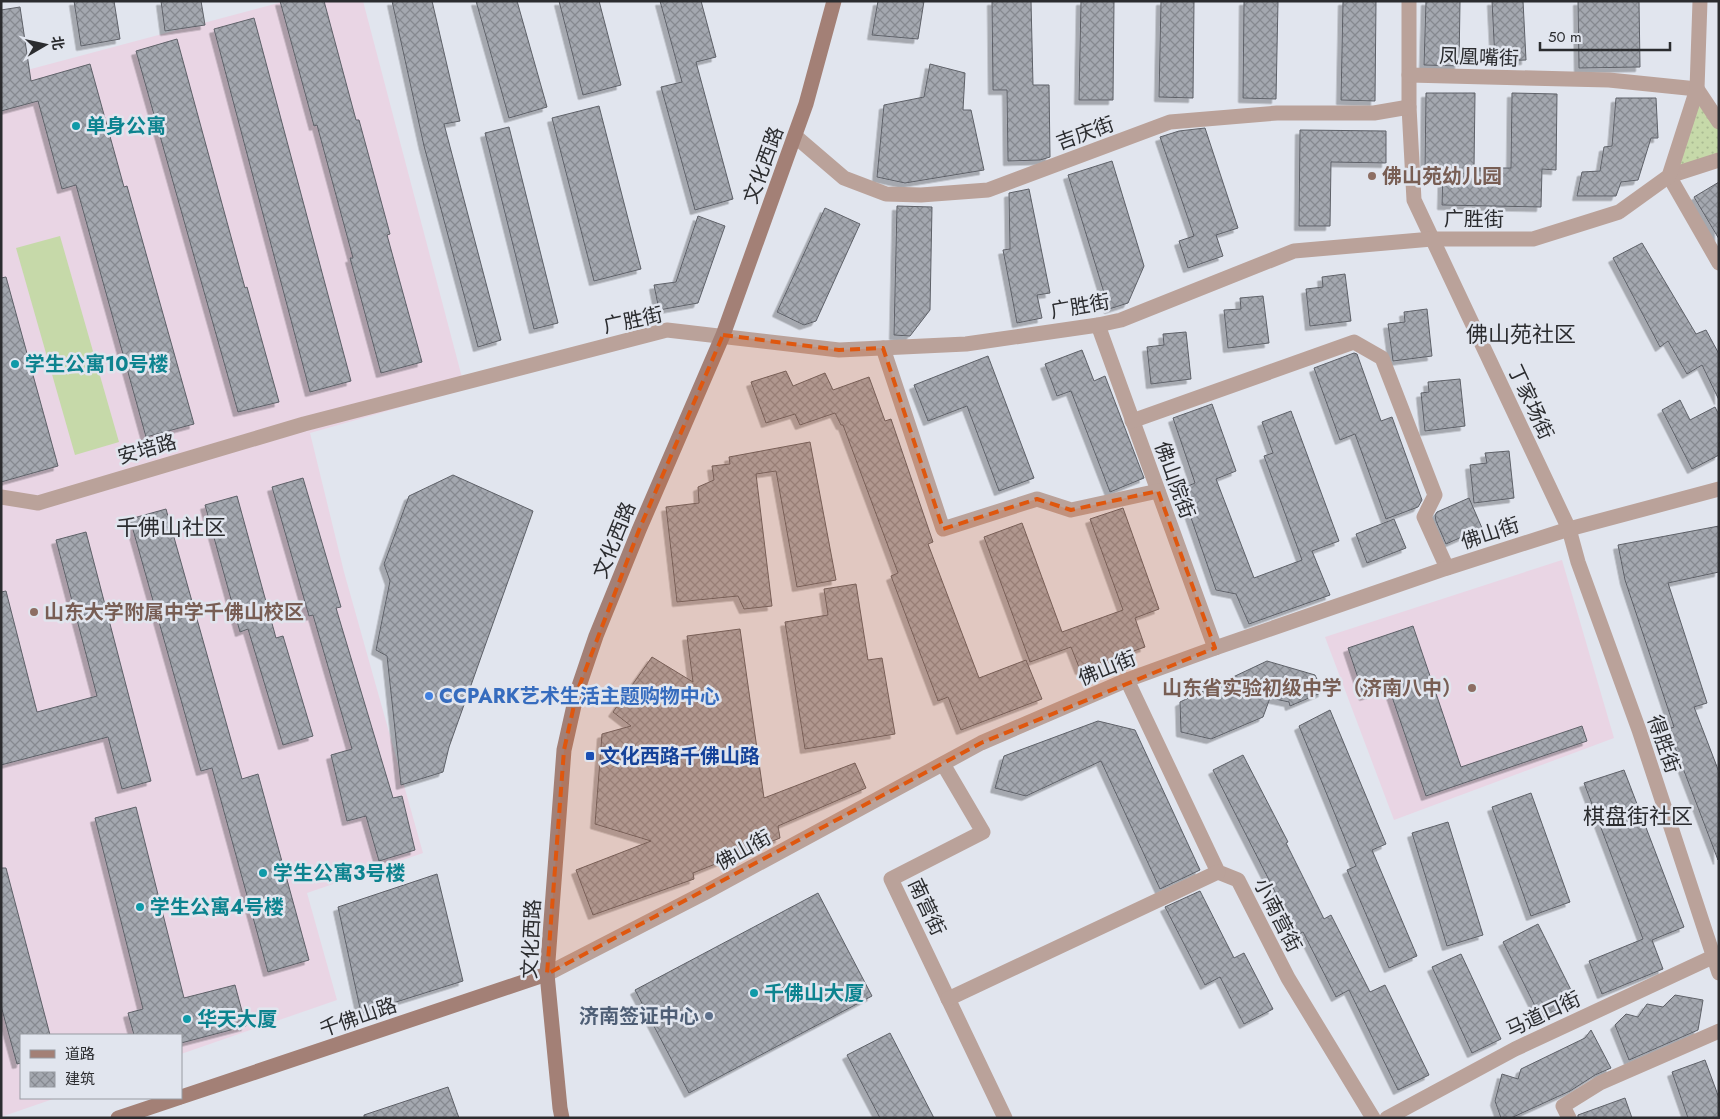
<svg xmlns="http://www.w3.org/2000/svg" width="1720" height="1119" font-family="Jost,'Noto Sans SC',sans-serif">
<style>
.education{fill:#e9d5e4}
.grass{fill:#c6d9a9}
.park{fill:url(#park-dots)}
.building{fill:url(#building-cross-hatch);stroke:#5e6168;filter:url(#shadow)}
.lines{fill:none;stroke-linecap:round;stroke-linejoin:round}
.minor{stroke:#baa29a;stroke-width:15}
.tertiary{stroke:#baa29a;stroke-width:15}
.secondary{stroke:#a38076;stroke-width:15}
.marked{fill:#df570e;fill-opacity:0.2;stroke:#df570e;stroke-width:4;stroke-dasharray:10 6;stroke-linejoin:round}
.culture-dot{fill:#0f9aa8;stroke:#e1e5ee;stroke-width:2}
.education-dot{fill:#8d6e63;stroke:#e1e5ee;stroke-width:2}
.shop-dot{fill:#3f7fe0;stroke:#e1e5ee;stroke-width:2}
.transit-dot{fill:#1a4fb4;stroke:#e1e5ee;stroke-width:2}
.service-dot{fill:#5c6f8a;stroke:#e1e5ee;stroke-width:2}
.labels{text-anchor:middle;stroke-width:5;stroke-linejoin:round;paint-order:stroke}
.street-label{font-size:20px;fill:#2b2c2f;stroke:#e1e5ee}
.culture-label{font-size:20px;font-weight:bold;fill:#0d838f;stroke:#e1e5ee;text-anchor:start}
.education-label{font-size:20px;font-weight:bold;fill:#785e54;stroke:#e1e5ee;text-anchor:start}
.shop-label{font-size:20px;font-weight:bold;fill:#366cbe;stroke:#e1e5ee;text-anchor:start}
.transit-label{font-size:20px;font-weight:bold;fill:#164399;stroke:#e1e5ee;text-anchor:start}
.service-label{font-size:20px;font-weight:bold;fill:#4e5e75;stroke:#e1e5ee;text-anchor:end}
.quarter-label{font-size:22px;fill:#2b2c2f;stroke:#e1e5ee}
</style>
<defs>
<pattern id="park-dots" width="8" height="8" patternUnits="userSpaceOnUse" patternTransform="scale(1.25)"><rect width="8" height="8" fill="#c6d9a9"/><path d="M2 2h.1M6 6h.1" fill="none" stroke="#aaba92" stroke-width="1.8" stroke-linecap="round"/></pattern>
<pattern id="building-cross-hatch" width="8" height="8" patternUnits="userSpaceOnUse" patternTransform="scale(1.25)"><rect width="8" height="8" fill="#a4a8b0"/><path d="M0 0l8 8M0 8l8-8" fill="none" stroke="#868990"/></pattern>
<filter id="shadow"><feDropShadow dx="-4.5" dy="4.5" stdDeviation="0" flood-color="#0004"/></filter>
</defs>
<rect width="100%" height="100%" fill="#e1e5ee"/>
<!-- education -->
<g class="education">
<polygon points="286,1 363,1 465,389 310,433 344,572 423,853 307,893 337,1000 181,1054 181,1035 21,1035 21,1098 56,1098 1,1117 1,77"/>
<polygon points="1562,560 1614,738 1394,820 1325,637"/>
</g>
<!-- grass -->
<polygon class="grass" points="60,236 119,442 75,455 16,248"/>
<!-- park -->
<polygon class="park" points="1701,99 1719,128 1719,153 1676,169"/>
<!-- building -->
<g class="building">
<polygon points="74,1 114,1 120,39 81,46"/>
<polygon points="161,1 201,1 205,25 165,31"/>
<polygon points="280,1 324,1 356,120 359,120 390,234 387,235 422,362 381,373 350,258 353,258 317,125 314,126"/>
<polygon points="392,1 432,1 460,121 444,124 501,340 478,347 424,146"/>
<polygon points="476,1 517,1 547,107 509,118"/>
<polygon points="559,1 599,1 621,85 583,95"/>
<polygon points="660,1 701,1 716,57 696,62 733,199 695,210 661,87 682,82"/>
<polygon points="878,1 924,1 918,39 872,35"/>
<polygon points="992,1 1031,1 1033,85 1049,85 1050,157 1040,160 1008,161 1007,90 993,90"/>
<polygon points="1081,1 1114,1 1113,100 1079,100"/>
<polygon points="1161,1 1194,1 1193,98 1159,97"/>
<polygon points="1244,1 1278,1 1276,99 1243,98"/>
<polygon points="1343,1 1376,1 1375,101 1341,100"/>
<polygon points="1426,1 1460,1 1459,66 1424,65"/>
<polygon points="1492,1 1523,1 1526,60 1495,61"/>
<polygon points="1578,1 1639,1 1640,67 1579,68"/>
<polygon points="20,7 31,81 90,64 124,187 127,186 194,424 146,437 76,185 62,189 38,101 1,111 1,10"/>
<polygon points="254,18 351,381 310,392 214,29"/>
<polygon points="177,39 245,288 247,287 279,402 238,412 136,51"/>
<polygon points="930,64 965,73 963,110 971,110 984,170 905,183 877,177 884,105 924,97"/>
<polygon points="1426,93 1475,93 1474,168 1511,168 1512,93 1557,94 1556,170 1542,169 1541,207 1442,205 1443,170 1425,170"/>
<polygon points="1616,98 1656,98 1658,138 1651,138 1638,180 1621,182 1616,196 1577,196 1582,172 1600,171 1604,147 1612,146"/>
<polygon points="599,106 641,269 594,281 552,118"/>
<polygon points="509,127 558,323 534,329 485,133"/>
<polygon points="1205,128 1238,228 1216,235 1223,256 1188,268 1179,241 1194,236 1160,137 1179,131"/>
<polygon points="1300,130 1386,131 1386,163 1331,162 1330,226 1299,226"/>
<polygon points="1112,161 1144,266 1128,303 1109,309 1068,175"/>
<polygon points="1719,182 1719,239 1694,197"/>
<polygon points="1029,189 1050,293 1037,295 1042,318 1017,323 1003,250 1010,249 1009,193"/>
<polygon points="897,206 932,207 930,310 910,336 894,335"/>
<polygon points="825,208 860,224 816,321 804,325 777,312"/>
<polygon points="698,216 725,226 698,303 659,310 654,285 676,282"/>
<polygon points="1642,243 1696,334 1706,330 1719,354 1719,400 1702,365 1687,374 1668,341 1660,347 1613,258"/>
<polygon points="1345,274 1351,321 1310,326 1306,289 1323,287 1322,277"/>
<polygon points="6,277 58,466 1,482 1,278"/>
<polygon points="1263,296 1269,343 1228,348 1224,310 1241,309 1240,298"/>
<polygon points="1427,309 1432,356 1393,361 1388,324 1405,322 1404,312"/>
<polygon points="1186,332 1191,379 1151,384 1147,347 1164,345 1163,334"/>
<polygon points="1082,350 1094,381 1105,376 1144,478 1110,492 1071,391 1057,396 1045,364"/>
<polygon points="1354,353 1357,354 1381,421 1392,417 1422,500 1418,507 1386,519 1355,434 1340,440 1314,368"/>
<polygon points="988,356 1034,478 999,491 967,406 928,421 914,385"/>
<polygon points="786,371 793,386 825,373 833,390 869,377 885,421 891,419 933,542 928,544 979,678 1026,660 1042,699 961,730 948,697 938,701 891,576 898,573 843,425 841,425 835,413 800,425 795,414 766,423 751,382"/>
<polygon points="1460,379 1465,426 1425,431 1421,393 1429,392 1428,382"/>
<polygon points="1680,400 1690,420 1715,407 1719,415 1719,455 1692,469 1662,410"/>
<polygon points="1212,404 1236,471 1216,479 1254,578 1302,560 1264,456 1273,453 1262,422 1291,411 1339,541 1312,551 1330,595 1249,624 1236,594 1216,590 1181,489 1195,483 1173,418"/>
<polygon points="810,442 836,580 797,587 776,471 756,474 772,606 744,609 738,596 677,602 666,507 699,503 698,487 714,480 712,466 730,464 729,457"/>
<polygon points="1509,451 1514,498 1474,503 1470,465 1487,463 1485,453"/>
<polygon points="453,475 533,511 449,747 443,772 401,785 387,656 376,650 390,581 384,564 409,496"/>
<polygon points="303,478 341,607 336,608 393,798 402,796 415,850 379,861 366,816 347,821 331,755 352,749 313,615 309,616 272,487"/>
<polygon points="237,496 276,638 283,636 313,736 283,745 248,629 240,632 205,505"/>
<polygon points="1469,498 1482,528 1446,544 1436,521 1435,515 1437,512"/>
<polygon points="1123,508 1159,609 1135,618 1145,647 1080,670 1071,647 1030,662 984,537 1022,523 1062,632 1123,610 1090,519"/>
<polygon points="166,509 242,779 258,774 309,960 268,972 212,768 201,771 130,519"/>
<polygon points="1394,519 1406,548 1367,563 1356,534"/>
<polygon points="1719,526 1719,572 1668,583 1707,703 1694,707 1719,772 1718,860 1668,729 1674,727 1625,580 1618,545"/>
<polygon points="86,532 151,781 122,789 108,737 1,765 1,592 6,591 37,712 97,696 56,540"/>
<polygon points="856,584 868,660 882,658 895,734 805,749 785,622 828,615 824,589"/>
<polygon points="1413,626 1461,767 1582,726 1587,741 1426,796 1389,688 1364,696 1348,648"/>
<polygon points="740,629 764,798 855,763 866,788 778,826 780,838 693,873 694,879 593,915 576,870 651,841 595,824 602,734 631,726 613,712 652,657 693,682 687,636"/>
<polygon points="1267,661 1315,675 1323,692 1290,706 1289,702 1270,698 1263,717 1211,739 1181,732 1180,702"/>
<polygon points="1330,710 1386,844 1372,850 1417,956 1389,968 1347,870 1356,866 1299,726"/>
<polygon points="1098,721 1135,730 1200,870 1160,889 1101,761 1026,796 995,788 1004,756"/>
<polygon points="1243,755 1288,842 1286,843 1324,919 1331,915 1370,992 1385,985 1429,1075 1398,1090 1349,990 1336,997 1303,932 1297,935 1213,770"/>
<polygon points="1624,770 1684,927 1652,940 1663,969 1602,994 1589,961 1643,939 1584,783"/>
<polygon points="1531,793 1570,902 1531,916 1492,807"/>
<polygon points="136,807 184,998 235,985 246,1026 181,1043 181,1035 134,1035 128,1013 143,1009 95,818"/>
<polygon points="1448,822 1483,935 1447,946 1412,833"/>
<polygon points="1,868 6,868 50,1035 21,1035 21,1063 17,1064 1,1006"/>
<polygon points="437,874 463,981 361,1013 338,907"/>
<polygon points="1200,891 1234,958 1244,953 1273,1009 1244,1024 1220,977 1205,985 1165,907"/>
<polygon points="818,893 872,996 689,1093 635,990"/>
<polygon points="1538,924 1576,1000 1541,1018 1503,942"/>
<polygon points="1461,954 1501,1039 1472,1053 1432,967"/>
<polygon points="1675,995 1703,1000 1698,1030 1629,1060 1615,1025 1626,1014 1638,1017 1647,1004 1663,1007"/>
<polygon points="1591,1030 1611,1068 1595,1075 1570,1091 1511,1118 1501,1118 1495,1101 1502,1074 1518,1079 1521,1069 1585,1038"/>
<polygon points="890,1033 934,1118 880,1118 847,1055"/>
<polygon points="1705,1060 1719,1098 1719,1118 1688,1118 1672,1072"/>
<polygon points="448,1087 459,1118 364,1118 364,1115"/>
<polygon points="1625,1098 1632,1118 1578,1118 1578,1115"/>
</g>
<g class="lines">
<!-- minor -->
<g class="minor">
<polyline points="1409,1 1409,107 1414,200 1569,529 1578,562 1639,730 1719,973"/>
<polyline points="1409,75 1609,80 1697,89 1719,122"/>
<polyline points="795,136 844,178 886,194 921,195 988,190 1170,122 1277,113 1374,113 1409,107"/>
<polyline points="1719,160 1669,176 1719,263"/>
<polyline points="1098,325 1215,648"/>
<polyline points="883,348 943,529 1037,499 1071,510 1158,491"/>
<polyline points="1132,421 1354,342 1382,358 1435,495 1424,517 1447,568"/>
<polyline points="1,497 38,503 304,424 667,330 839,350 966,344 1098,325 1121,320 1294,251 1432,239 1533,239 1619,212 1669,176 1697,89 1700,1"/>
<polyline points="1127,680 1218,872 1238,880 1288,978 1373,1118"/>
<polyline points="943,764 983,832 891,879 1005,1118"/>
<polyline points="948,999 1218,872"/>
<polyline points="1387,1118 1515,1049 1719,954"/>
<polyline points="1569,1118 1563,1106 1600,1083 1719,1031"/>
</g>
<!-- tertiary -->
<polyline class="tertiary" points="547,974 706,892 981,743 1127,680 1215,648 1447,568 1569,529 1719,489"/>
<!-- secondary -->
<g class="secondary">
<polyline points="181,1097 547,974"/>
<polyline points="118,1118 178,1098"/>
<polyline points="562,1118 560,1108 547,974 564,750 577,692 596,636 639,530 723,335 806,104 834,1"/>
</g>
</g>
<!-- marked area -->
<path class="marked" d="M723 335 839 350 883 348 943 529 1037 499 1071 510 1158 491 1215 648 981 743 547 974 564 750 577 692 639 530Z"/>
<!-- markers -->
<g class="culture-dot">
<circle cx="76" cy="126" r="5"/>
<circle cx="15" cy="364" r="5"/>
<circle cx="263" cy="873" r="5"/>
<circle cx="140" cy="907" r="5"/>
<circle cx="754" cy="993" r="5"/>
<circle cx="187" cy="1019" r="5"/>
</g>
<g class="education-dot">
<circle cx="1372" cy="176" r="5"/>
<circle cx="34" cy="612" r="5"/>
<circle cx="1472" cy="688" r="5"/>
</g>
<circle class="shop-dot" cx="429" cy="696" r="5"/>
<rect class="transit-dot" x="585" y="751" width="10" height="10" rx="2.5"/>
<circle class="service-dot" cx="709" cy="1016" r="5"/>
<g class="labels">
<!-- street labels -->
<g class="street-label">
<text transform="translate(1479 57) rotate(2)" y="7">凤凰嘴街</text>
<text transform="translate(1085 133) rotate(-20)" y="7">吉庆街</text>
<text transform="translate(763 165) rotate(-70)" y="7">文化西路</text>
<text x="1474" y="226">广胜街</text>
<text transform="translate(1080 306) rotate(-10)" y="7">广胜街</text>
<text transform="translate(633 320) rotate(-12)" y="7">广胜街</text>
<text transform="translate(1531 402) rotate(65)" y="7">丁家场街</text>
<text transform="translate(147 449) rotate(-16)" y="7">安培路</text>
<text transform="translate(1175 480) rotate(70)" y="7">佛山院街</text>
<text transform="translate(1490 533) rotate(-18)" y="7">佛山街</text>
<text transform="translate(614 540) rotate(-68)" y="7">文化西路</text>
<text transform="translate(1107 668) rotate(-22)" y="7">佛山街</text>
<text transform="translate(1664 744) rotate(71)" y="7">得胜街</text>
<text transform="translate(743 850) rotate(-29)" y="7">佛山街</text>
<text transform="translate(927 907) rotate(65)" y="7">南营街</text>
<text transform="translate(1278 915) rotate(63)" y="7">小南营街</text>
<text transform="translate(531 939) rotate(-87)" y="7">文化西路</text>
<text transform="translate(1543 1014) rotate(-25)" y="7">马道口街</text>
<text transform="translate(358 1017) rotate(-19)" y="7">千佛山路</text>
</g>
<!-- culture labels -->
<g class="culture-label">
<text x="86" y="133">单身公寓</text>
<text x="25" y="371">学生公寓10号楼</text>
<text x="273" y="880">学生公寓3号楼</text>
<text x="150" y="914">学生公寓4号楼</text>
<text x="764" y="1000">千佛山大厦</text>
<text x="197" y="1026">华天大厦</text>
</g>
<!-- education labels -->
<g class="education-label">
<text x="1382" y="183">佛山苑幼儿园</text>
<text x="44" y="619">山东大学附属中学千佛山校区</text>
<text x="1462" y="695" text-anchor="end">山东省实验初级中学（济南八中）</text>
</g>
<!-- shop labels -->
<g class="shop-label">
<text x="439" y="703">CCPARK艺术生活主题购物中心</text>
</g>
<!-- transit labels -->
<g class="transit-label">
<text x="600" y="763">文化西路千佛山路</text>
</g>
<!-- service labels -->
<g class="service-label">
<text x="699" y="1023">济南签证中心</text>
</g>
<!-- quarter labels -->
<g class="quarter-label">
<text x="1521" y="342">佛山苑社区</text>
<text x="171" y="535">千佛山社区</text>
<text x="1638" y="824">棋盘街社区</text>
</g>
</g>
<!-- border -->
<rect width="1720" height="1119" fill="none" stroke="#2b2c2f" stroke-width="5"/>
<!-- legend -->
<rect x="20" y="1034" width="162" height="65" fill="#e1e5ee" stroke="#989ba2"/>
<rect x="30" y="1050" width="25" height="8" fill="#a38076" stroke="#989ba2"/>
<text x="65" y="1059" font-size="15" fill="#2b2c2f">道路</text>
<rect x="30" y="1072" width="25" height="15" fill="url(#building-cross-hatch)" stroke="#989ba2"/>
<text x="65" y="1084" font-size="15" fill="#2b2c2f">建筑</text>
<!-- north arrow -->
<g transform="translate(45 45) rotate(81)" stroke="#e1e5ee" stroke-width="4" paint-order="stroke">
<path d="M0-4L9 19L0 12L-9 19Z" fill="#2b2c2f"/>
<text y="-8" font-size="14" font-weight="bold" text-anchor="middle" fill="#2b2c2f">北</text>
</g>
<!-- scale -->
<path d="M1540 42v8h130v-8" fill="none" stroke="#2b2c2f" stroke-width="2.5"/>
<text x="1548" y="42" font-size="15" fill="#2b2c2f" stroke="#e1e5ee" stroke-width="4" paint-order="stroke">50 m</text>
</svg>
